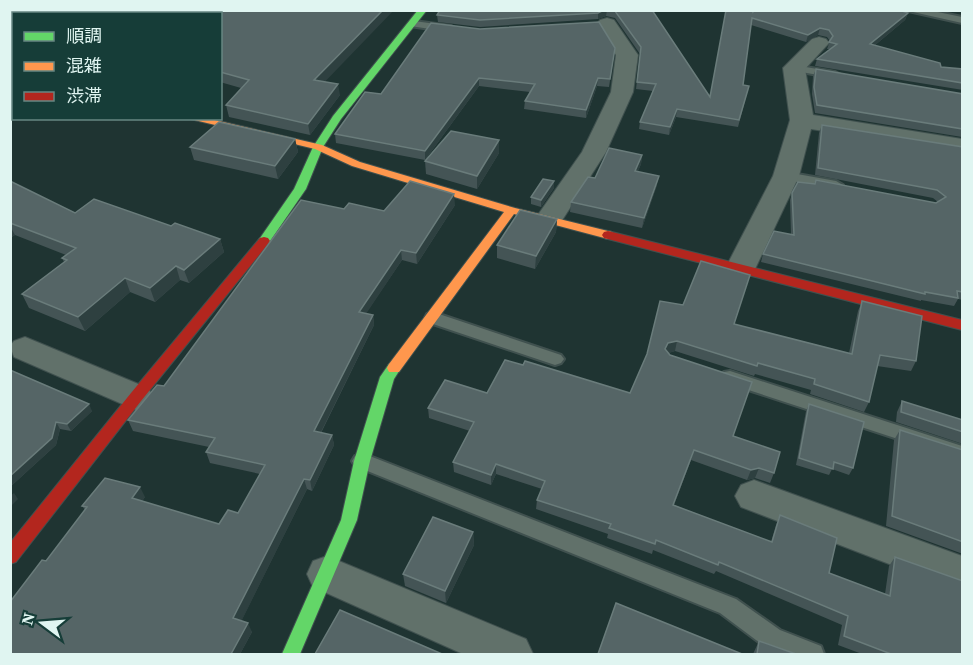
<svg xmlns="http://www.w3.org/2000/svg" width="973" height="665" font-family="'Source Serif 4','Noto Sans JP',serif">
<style>
.forest{fill:#49643c}
.lines{fill:none;stroke-linecap:round;stroke-linejoin:round}
.lane-casing{stroke:#40514f;stroke-width:4}
.street-casing{stroke:#40514f;stroke-width:2}
.fast-casing{stroke:#40514f;stroke-width:2}
.slow-casing{stroke:#40514f;stroke-width:2}
.jam-casing{stroke:#40514f;stroke-width:2}
.lane{fill:#61716a;fill-rule:evenodd}
.street{fill:#61716a;fill-rule:evenodd}
.fast{fill:#63d668;fill-rule:evenodd}
.slow{fill:#ff974d;fill-rule:evenodd}
.jam{fill:#b3261e;fill-rule:evenodd}
.wall{fill:#445455}
.shaded-wall{fill:#2e4040}
.building{fill:#556566;stroke:#6a7c7b;stroke-width:1.5}
</style>
<rect width="100%" height="100%" fill="#1f3432"/>
<!-- forest -->
<polygon class="forest" points="11,10 131,10 131,11 129,14 14,14 14,80 11,80"/>
<g class="lines">
<defs>
<g id="lane">
<polygon points="904,10 928,10 962,17 962,23"/>
<polygon points="414,21 451,26 456,29 451,32 410,26 409,24"/>
<polygon points="794,65 835,72 841,75 835,78 790,70 790,66"/>
<polygon points="786,172 836,181 843,185 836,189 781,179 779,176"/>
<polygon points="433,312 561,355 564,359 561,363 555,365 427,322 425,318 427,314"/>
<polygon points="730,371 962,446 962,460 724,382 721,377 724,372"/>
<polygon points="362,453 736,599 780,630 821,646 824,654 786,654 764,646 720,613 355,466 352,461 355,456"/>
</g>
<g id="street">
<polygon points="607,18 614,20 638,55 633,92 606,152 559,225 549,227 539,225 535,219 582,152 611,92 616,55 597,24 600,20"/>
<polygon points="819,37 826,39 829,43 805,69 813,115 962,139 962,153 811,129 799,176 755,269 750,276 740,279 730,276 725,269 773,176 790,120 783,68 812,39"/>
<polygon points="25,337 148,388 153,397 148,406 136,410 14,357 10,346 14,341"/>
<polygon points="754,480 962,556 962,592 741,507 735,496 741,485"/>
<polygon points="327,556 526,639 533,654 463,654 313,587 307,574 313,561"/>
</g>
<g id="fast">
<polygon points="418,10 427,10 341,119 323,147 306,189 268,244 260,244 258,241 294,189 313,147 333,116"/>
<polygon points="14,98 14,104 10,105 10,99"/>
<polygon points="394,363 399,364 401,368 394,379 370,461 357,520 300,654 282,654 341,520 354,461 380,377 389,364"/>
</g>
<polygon id="slow" points="186,118 206,118 322,145 360,162 515,208 612,232 614,235 608,239 514,214 399,372 389,372 387,368 389,364 504,212 352,166 315,149"/>
<g id="jam">
<polygon points="190,10 200,10 196,14 186,14"/>
<polygon points="608,231 962,320 962,330 604,238 602,235 604,232"/>
<polygon points="264,237 268,238 270,241 268,244 141,401 16,562 10,564 10,543 131,393 260,238"/>
</g>
</defs>
<!-- lane casing -->
<use href="#lane" class="lane-casing"/>
<!-- street casing -->
<use href="#street" class="street-casing"/>
<!-- fast casing -->
<use href="#fast" class="fast-casing"/>
<!-- slow casing -->
<use href="#slow" class="slow-casing"/>
<!-- jam casing -->
<use href="#jam" class="jam-casing"/>
<!-- lane -->
<use href="#lane" class="lane"/>
<!-- street -->
<use href="#street" class="street"/>
<!-- fast -->
<use href="#fast" class="fast"/>
<!-- slow -->
<use href="#slow" class="slow"/>
<!-- jam -->
<use href="#jam" class="jam"/>
</g>
<!-- wall -->
<g class="wall">
<polygon points="440,10 652,10 710,97 753,12 908,13 905,20 874,46 941,67 963,69 963,90 815,66 817,59 830,49 827,49 830,41 827,37 818,35 806,42 751,25 743,85 749,86 738,127 676,117 669,135 639,129 640,122 653,91 636,89 640,54 615,18 606,16 598,19 480,27 438,22 437,15"/>
<polygon points="220,14 325,82 340,95 310,135 229,117 226,105 241,88 220,82"/>
<polygon points="615,48 609,87 597,86 586,118 524,109 525,101 530,92 479,86 425,160 336,143 335,134 381,94"/>
<polygon points="816,69 963,94 963,138 962,137 815,113 812,94 813,76"/>
<polygon points="822,125 963,147 963,300 958,299 954,306 921,300 921,301 761,262 763,254 791,235 790,200 792,193 814,184 816,180 936,203 938,202 933,198 815,175 819,133"/>
<polygon points="295,139 298,152 278,179 194,160 190,147"/>
<polygon points="499,140 499,153 477,189 426,174 425,161"/>
<polygon points="642,155 641,164 638,171 657,185 642,228 570,212 571,202 595,178"/>
<polygon points="10,181 75,213 171,226 220,239 224,252 189,283 180,280 155,302 130,292 85,331 29,308 22,294 64,262 62,258 66,255 15,235 10,238"/>
<polygon points="554,188 541,207 531,204 531,197"/>
<polygon points="455,205 417,264 402,260 366,313 373,315 374,325 321,433 332,435 334,445 312,491 307,489 241,621 252,632 240,654 10,654 46,561 85,510 82,506 145,497 142,501 219,524 238,513 260,474 210,463 206,452 209,447 133,431 128,420 344,209 384,211"/>
<polygon points="557,219 556,232 535,269 497,258 497,245"/>
<polygon points="660,301 734,324 849,353 858,311 862,301 916,361 911,371 877,366 869,402 864,412 810,394 811,390 755,374 754,376 675,351 668,353 733,436 774,473 770,483 755,478 747,480 691,460 674,505 771,542 776,525 780,515 829,573 885,594 889,566 895,557 963,654 862,654 838,645 842,625 716,571 714,574 653,550 652,554 607,538 608,534 536,509 537,500 542,489 496,474 491,485 454,472 453,462 470,431 429,418 428,408 487,393 630,393 647,354"/>
<polygon points="10,370 92,411 71,431 60,429 56,445 10,487"/>
<polygon points="902,401 963,420 963,444 896,422 897,412"/>
<polygon points="809,404 853,468 849,475 832,469 829,475 796,465 806,411"/>
<polygon points="900,430 963,450 963,554 886,526 894,440"/>
<polygon points="473,532 474,545 446,603 405,586 403,574"/>
<polygon points="759,641 796,654 753,654"/>
</g>
<!-- shaded-wall -->
<g class="shaded-wall">
<polygon points="383,10 394,10 316,91 314,80"/>
<polygon points="604,10 607,10 606,16 598,19 598,13"/>
<polygon points="908,13 905,20 868,51 870,44"/>
<polygon points="820,28 818,35 806,42 808,35"/>
<polygon points="479,78 479,86 425,160 425,151"/>
<polygon points="598,78 597,86 586,118 586,110"/>
<polygon points="338,84 340,95 310,135 308,124"/>
<polygon points="677,109 676,117 669,135 670,127"/>
<polygon points="295,139 298,152 278,179 275,166"/>
<polygon points="499,140 499,153 477,189 477,176"/>
<polygon points="642,155 641,164 634,180 635,171"/>
<polygon points="659,176 657,185 642,228 644,218"/>
<polygon points="554,181 554,188 541,207 541,200"/>
<polygon points="454,194 455,205 417,264 416,253"/>
<polygon points="557,219 556,232 535,269 536,256"/>
<polygon points="10,226 15,235 10,238"/>
<polygon points="220,239 224,252 189,283 184,270"/>
<polygon points="401,250 402,260 360,323 359,312"/>
<polygon points="176,266 180,280 155,302 150,288"/>
<polygon points="125,278 130,292 85,331 78,317"/>
<polygon points="373,315 374,325 316,442 314,431"/>
<polygon points="677,341 675,351 666,354 665,349 668,343"/>
<polygon points="89,404 92,411 71,431 67,424"/>
<polygon points="56,422 60,429 56,445 10,487 10,476"/>
<polygon points="332,435 334,445 312,491 310,480"/>
<polygon points="694,450 691,460 670,515 673,505"/>
<polygon points="496,464 496,474 491,485 491,475"/>
<polygon points="759,468 755,478 747,480 751,470"/>
<polygon points="304,479 307,489 238,628 233,618"/>
<polygon points="140,487 145,497 137,508 132,498"/>
<polygon points="14,493 18,499 10,507 10,496"/>
<polygon points="473,532 474,545 446,603 445,591"/>
<polygon points="248,623 252,632 240,654 231,654"/>
</g>
<!-- building -->
<g class="building">
<polygon points="205,10 383,10 314,80 338,84 308,124 226,105 249,80 220,72 220,14 200,14"/>
<polygon points="440,10 604,10 598,13 480,20 437,15"/>
<polygon points="613,10 652,10 710,97 726,10 753,10 753,12 755,10 899,10 908,13 870,44 940,63 941,67 963,69 963,83 817,59 837,44 829,42 833,36 829,30 820,28 808,35 752,18 743,85 749,86 739,120 677,109 670,127 640,122 656,84 637,82 641,47 615,11"/>
<polygon points="599,22 615,48 610,79 598,78 586,110 525,101 535,84 479,78 425,151 335,134 365,92 381,94 431,23 480,29"/>
<polygon points="816,69 963,94 963,129 817,105 814,87"/>
<polygon points="219,122 295,139 275,166 190,147"/>
<polygon points="822,125 963,147 963,292 957,291 958,298 925,292 925,294 763,254 774,231 794,235 792,193 798,182 815,184 816,180 936,203 946,197 937,190 818,168"/>
<polygon points="451,131 499,140 477,176 425,161"/>
<polygon points="609,148 642,155 635,171 659,176 644,218 571,202 588,177 595,178"/>
<polygon points="543,179 554,181 541,200 531,197"/>
<polygon points="10,181 75,213 94,199 171,226 175,223 220,239 184,270 176,266 150,288 125,278 78,317 22,294 67,260 62,258 76,248 10,223"/>
<polygon points="410,181 454,194 416,253 401,250 359,312 373,315 314,431 332,435 310,480 304,479 233,618 248,623 231,654 10,654 10,602 42,560 46,561 87,507 82,506 105,478 140,487 132,498 219,524 228,510 238,513 265,465 206,452 215,438 128,420 157,385 164,386 301,200 344,209 349,203 384,211"/>
<polygon points="520,210 557,219 536,256 497,245"/>
<polygon points="701,261 750,275 734,324 852,354 862,301 922,316 916,361 880,355 869,402 814,384 815,379 758,363 757,366 677,341 668,343 665,349 670,355 752,382 733,436 780,452 774,473 759,468 751,470 694,450 673,505 772,542 780,515 837,538 829,573 890,596 895,557 963,581 963,654 891,654 844,636 848,616 719,562 718,565 656,540 655,544 609,528 611,524 537,500 545,481 496,464 491,475 453,462 474,422 428,408 445,380 487,393 505,360 523,365 525,361 630,393 647,354 660,301 683,305"/>
<polygon points="10,370 89,404 67,424 56,422 52,438 10,476"/>
<polygon points="902,401 963,420 963,432 901,412"/>
<polygon points="809,404 864,422 853,468 834,462 833,469 799,458"/>
<polygon points="900,430 963,450 963,542 892,516"/>
<polygon points="433,517 473,532 445,591 403,574"/>
<polygon points="616,603 742,654 598,654"/>
<polygon points="340,610 442,654 315,654"/>
<polygon points="759,641 796,654 757,654"/>
</g>
<!-- border -->
<rect width="973" height="665" fill="none" stroke="#e0f5f1" stroke-width="24"/>
<!-- legend -->
<rect x="12" y="12" width="210" height="108" fill="#163d38" stroke="#678782" stroke-width="1.5"/>
<rect x="24" y="32" width="30" height="9" fill="#63d668" stroke="#678782" stroke-width="1.5"/>
<text x="66" y="42" font-size="18" fill="#e0f5f1">順調</text>
<rect x="24" y="62" width="30" height="9" fill="#ff974d" stroke="#678782" stroke-width="1.5"/>
<text x="66" y="72" font-size="18" fill="#e0f5f1">混雑</text>
<rect x="24" y="92" width="30" height="9" fill="#b3261e" stroke="#678782" stroke-width="1.5"/>
<text x="66" y="102" font-size="18" fill="#e0f5f1">渋滞</text>
<!-- north arrow -->
<g transform="translate(42 623) rotate(286)" stroke="#163d38" stroke-width="4.5" paint-order="stroke">
<path d="M0-4.5L10 22L0 15L-10 22Z" fill="#e0f5f1"/>
<text y="-9" font-size="16" font-weight="bold" text-anchor="middle" fill="#e0f5f1">N</text>
</g>
</svg>
